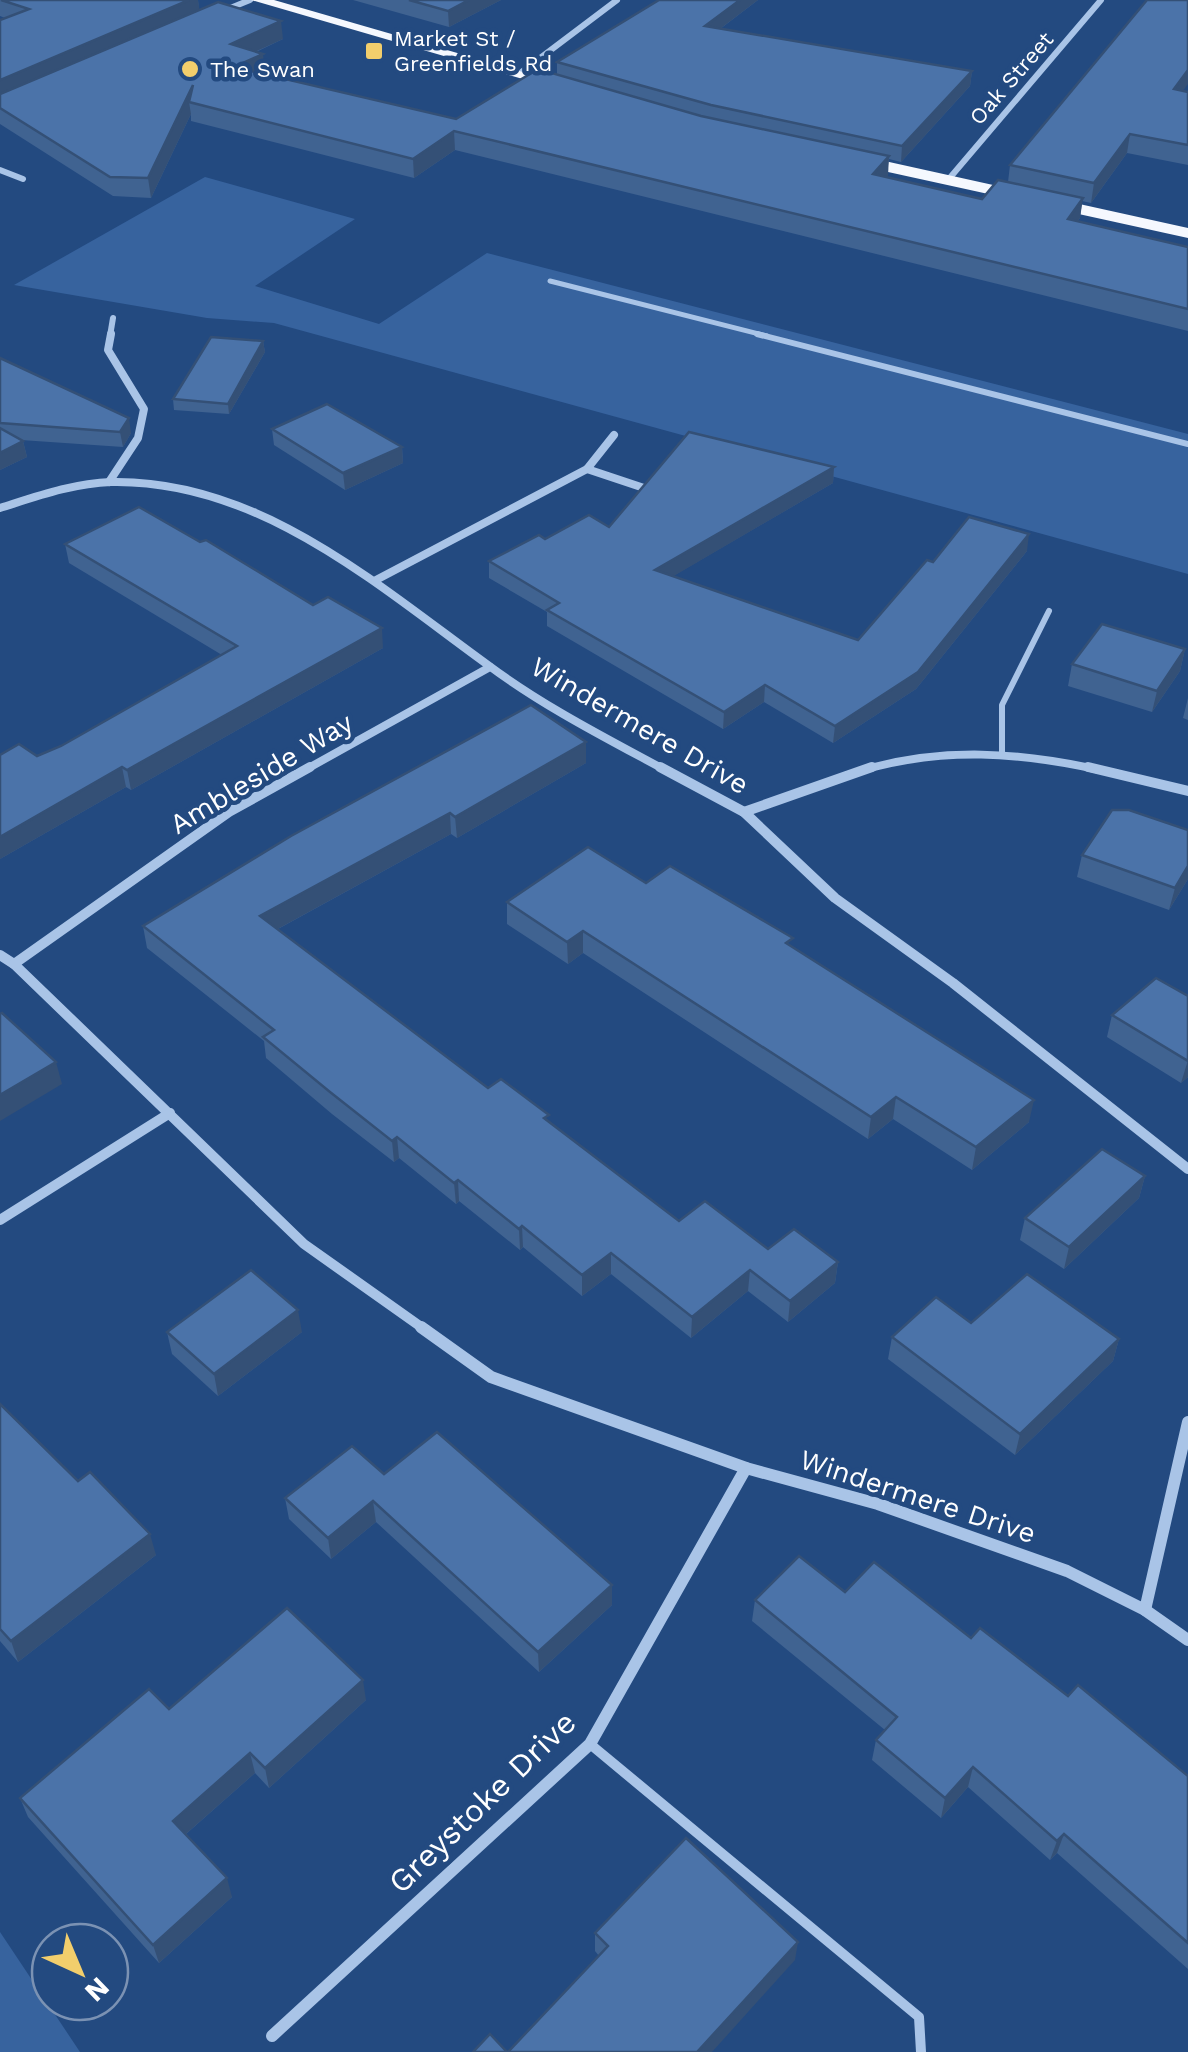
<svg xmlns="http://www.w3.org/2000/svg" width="1188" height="2052" font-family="'Work Sans',sans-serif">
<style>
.green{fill:#37639e}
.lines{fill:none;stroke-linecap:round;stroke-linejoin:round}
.service-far2{stroke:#a9c4e7;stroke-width:5}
.service-far1{stroke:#a9c4e7;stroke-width:6}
.service{stroke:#a9c4e7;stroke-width:10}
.minor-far3{stroke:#a9c4e7;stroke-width:6}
.minor-far2{stroke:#a9c4e7;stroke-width:8}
.minor-far1{stroke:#a9c4e7;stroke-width:10}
.minor{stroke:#a9c4e7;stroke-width:12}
.trunk{fill:#f5f8fe;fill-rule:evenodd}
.wall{fill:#406391}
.shaded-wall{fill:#345076}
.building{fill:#4b73a9;stroke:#345076;stroke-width:2.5}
.poi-dot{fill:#f2ce6c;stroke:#234a80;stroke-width:4}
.labels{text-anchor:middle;stroke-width:9;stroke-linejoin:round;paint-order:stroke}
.far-poi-label{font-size:22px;fill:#fff;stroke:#234a80;text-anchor:start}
.far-street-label{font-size:22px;fill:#fff;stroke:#234a80}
.street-label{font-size:28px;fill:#fff;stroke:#234a80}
.near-street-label{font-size:32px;fill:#fff;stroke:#234a80}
</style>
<rect width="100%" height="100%" fill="#234a80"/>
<!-- green -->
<g class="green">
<polygon points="205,177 355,219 255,286 379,324 487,253 1188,434 1188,574 274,323 207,318 14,285"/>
<polygon points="0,1932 80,2052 0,2052"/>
</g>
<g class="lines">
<!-- service-far2 -->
<polyline class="service-far2" points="550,281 767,336"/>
<!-- service-far1 -->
<g class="service-far1">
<polyline points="757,334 1188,444"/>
<polyline points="1002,753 1002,705 1049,611"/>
</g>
<!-- service -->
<polyline class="service" points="590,1744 919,2017 921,2052"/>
<!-- minor-far3 -->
<g class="minor-far3">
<polyline points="223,11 250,0"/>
<polyline points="519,74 617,0"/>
<polyline points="0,170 23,179"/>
<polyline points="948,180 1101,0"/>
<polyline points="110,336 113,318"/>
</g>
<!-- minor-far2 -->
<g class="minor-far2">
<polyline points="587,469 647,489"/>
<polyline points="109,482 138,438 144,409 108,350 111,334"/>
<path d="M0 508C35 497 74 483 111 482 258 479 376 584 488 665 543 706 604 737 665 770"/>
<polyline points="376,580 587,469 614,435"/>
<polyline points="305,770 490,667"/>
<path d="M863 770C943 747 1019 752 1100 770"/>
</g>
<!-- minor-far1 -->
<g class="minor-far1">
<polyline points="660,767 744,812 835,898 953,983 1188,1169"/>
<polyline points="1088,767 1188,791"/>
<polyline points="744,812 872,767"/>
<polyline points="0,955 14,964 304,1244 424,1329"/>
<polyline points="14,964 229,812 310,767"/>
<polyline points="0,1220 170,1113"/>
</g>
<!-- minor -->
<g class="minor">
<polyline points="421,1327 491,1377 746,1468 878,1504 1067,1571 1145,1610 1188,1422"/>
<polyline points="1145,1610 1188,1640"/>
<polyline points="272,2036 590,1744 746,1468"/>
</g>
<!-- trunk -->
<g class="trunk">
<polygon points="251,0 274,0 568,85 554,88"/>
<polygon points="853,154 1188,228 1188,238 847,163 845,159"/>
</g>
</g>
<!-- wall -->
<g class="wall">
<polygon points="0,0 198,0 199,10 283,39 256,52 265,73 263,74 456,119 557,74 557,62 659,0 758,0 720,29 972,71 970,86 901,162 889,159 886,177 982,199 1008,182 1010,165 1183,91 1188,92 1188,165 1127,153 1091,203 1082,201 1080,218 1077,222 1188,247 1188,331 455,150 414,178 191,121 191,114 151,198 113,196 0,124 0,20 5,18 0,16"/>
<polygon points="353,0 501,0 449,27"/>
<polygon points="263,341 265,352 229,414 174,410 173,399"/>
<polygon points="0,358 131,433 123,447 21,440 23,441 27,457 0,470"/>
<polygon points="272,429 402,447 403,463 345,490 274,445"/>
<polygon points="834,467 833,483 673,576 858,640 933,562 1027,551 916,689 833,743 764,702 723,729 547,626 547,612 489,578 489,561 545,539 609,527"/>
<polygon points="65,544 383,648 131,790 126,787 0,859 37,756 61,746 222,655 69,563"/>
<polygon points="1185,649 1180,671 1152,712 1068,686 1072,664"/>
<polygon points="1188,698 1188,720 1183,718"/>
<polygon points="586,742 586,763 457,838 451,834 278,929 488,1088 549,1122 679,1221 768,1249 838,1262 835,1283 788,1322 748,1291 691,1338 611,1274 582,1296 523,1247 520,1250 459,1201 456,1204 399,1158 394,1162 332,1114 266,1058 264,1041 147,948 143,926"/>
<polygon points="1082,855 1188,879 1169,910 1077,877"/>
<polygon points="646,883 792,947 1029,1122 972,1170 893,1119 868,1139 583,953 568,964 507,924 507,902"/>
<polygon points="1188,996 1188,1077 1181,1083 1107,1037 1112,1015"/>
<polygon points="1145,1176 1139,1198 1064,1269 1020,1240 1025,1218"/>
<polygon points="971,1323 1119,1339 1113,1361 1015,1455 888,1359 892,1337"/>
<polygon points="167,1332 302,1332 218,1396 172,1354"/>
<polygon points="0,1404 78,1481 156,1555 18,1662 0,1641"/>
<polygon points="384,1474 612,1585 612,1605 539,1672 376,1522 331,1559 289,1519 285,1498"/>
<polygon points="845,1592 971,1638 1068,1696 1188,1776 1188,1969 1057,1853 1050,1860 968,1787 941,1818 872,1760 876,1740 885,1730 752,1621 755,1600"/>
<polygon points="366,1700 269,1788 255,1773 186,1834 232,1897 159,1963 28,1817 20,1798 169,1709"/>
<polygon points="595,1933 795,1960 599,1956 595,1951"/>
</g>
<!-- shaded-wall -->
<g class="shaded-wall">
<polygon points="189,0 198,0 200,14 0,101 0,80"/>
<polygon points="469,0 501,0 449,27 448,11"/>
<polygon points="740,0 758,0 704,41 705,26"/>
<polygon points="281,21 283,39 233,62 231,44"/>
<polygon points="263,54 265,73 236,86 234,67"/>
<polygon points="1188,70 1188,84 1170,108 1174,89"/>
<polygon points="972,71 970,86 901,162 902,146"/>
<polygon points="193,85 189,102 191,114 151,198 148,178"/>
<polygon points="454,131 455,150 414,178 413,159"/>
<polygon points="1130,134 1127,153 1091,203 1094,183"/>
<polygon points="889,156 888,176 871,194 873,174"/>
<polygon points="1083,198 1080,218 1064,239 1068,219"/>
<polygon points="263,341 265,352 229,414 228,404"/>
<polygon points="129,418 131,433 123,447 120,432"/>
<polygon points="23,441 27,457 0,470 0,453"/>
<polygon points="402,447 403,463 345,490 343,473"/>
<polygon points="834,467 833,483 655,587 655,570"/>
<polygon points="1029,534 1027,551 916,689 833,743 835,726"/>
<polygon points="382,628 383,648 131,790 127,770"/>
<polygon points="1185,649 1180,671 1152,712 1157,691"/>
<polygon points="765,685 764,702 723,729 724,712"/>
<polygon points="586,742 586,763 457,838 455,817"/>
<polygon points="122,767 126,787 0,859 0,837"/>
<polygon points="450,813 451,834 263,937 260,916"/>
<polygon points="1188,866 1188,879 1169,910 1175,888"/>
<polygon points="583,931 583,953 568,964 567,942"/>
<polygon points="1188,1060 1188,1077 1181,1083"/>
<polygon points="56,1062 62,1084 0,1121 0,1095"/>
<polygon points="896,1097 893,1119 868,1139 871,1117"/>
<polygon points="1034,1100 1029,1122 972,1170 976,1147"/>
<polygon points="397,1137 399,1158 394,1162 392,1141"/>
<polygon points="1145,1176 1139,1198 1064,1269 1069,1247"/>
<polygon points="458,1180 459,1201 456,1204 454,1183"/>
<polygon points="522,1226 523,1247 520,1250 519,1229"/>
<polygon points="611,1253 611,1274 582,1296 582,1275"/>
<polygon points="838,1262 835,1283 788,1322 790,1301"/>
<polygon points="750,1270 748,1291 691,1338 692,1317"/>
<polygon points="298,1310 302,1332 218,1396 214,1374"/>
<polygon points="1119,1339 1113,1361 1015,1455 1020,1434"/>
<polygon points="373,1501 376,1522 331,1559 328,1538"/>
<polygon points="150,1534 156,1555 18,1662 11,1641"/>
<polygon points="612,1585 612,1605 539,1672 538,1652"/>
<polygon points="363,1680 366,1700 269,1788 265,1768"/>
<polygon points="250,1753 255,1773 179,1840 173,1821"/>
<polygon points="973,1767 968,1787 941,1818 945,1798"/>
<polygon points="1064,1834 1057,1853 1050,1860 1057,1841"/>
<polygon points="227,1878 232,1897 159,1963 153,1945"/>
<polygon points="798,1942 795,1960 712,2052 697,2052"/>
</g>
<!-- building -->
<g class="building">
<polygon points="1,0 189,0 0,80 0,20 29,9"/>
<polygon points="409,0 469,0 448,11"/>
<polygon points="659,0 740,0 705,26 972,71 902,146 711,105 557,62"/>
<polygon points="1147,0 1188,0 1188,70 1174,89 1188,92 1188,145 1130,134 1094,183 1010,165"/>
<polygon points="218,2 281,21 231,44 263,54 234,67 456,119 538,69 701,116 889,156 873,174 982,199 998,180 1083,198 1068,219 1188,247 1188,309 454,131 413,159 189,102 193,85 148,178 110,177 0,108 0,94"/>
<polygon points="211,337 263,341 228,404 173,399"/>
<polygon points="0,358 129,418 120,432 0,423"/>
<polygon points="327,404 402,447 343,473 272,429"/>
<polygon points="0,428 23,441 0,453"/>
<polygon points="689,432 834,467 655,570 858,640 927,560 933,562 969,517 1029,534 918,672 835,726 765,685 724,712 547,610 559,603 489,561 539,535 545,539 589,515 609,527"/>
<polygon points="139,507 200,542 206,540 313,605 328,597 382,628 127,770 122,767 0,837 0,755 19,744 37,756 61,746 237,646 65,544"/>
<polygon points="1102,624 1185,649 1157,691 1072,664"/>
<polygon points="531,705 586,742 455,817 450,813 260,916 488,1088 501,1079 549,1115 544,1118 679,1221 705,1201 768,1249 794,1229 838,1262 790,1301 750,1270 692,1317 611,1253 582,1275 522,1226 519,1229 458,1180 454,1183 397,1137 392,1141 330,1092 263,1037 274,1030 143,926 291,836"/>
<polygon points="1112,810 1129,810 1188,830 1188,866 1175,888 1082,855"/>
<polygon points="588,847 646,883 670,866 793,938 786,943 1034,1100 976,1147 896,1097 871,1117 583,931 567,942 507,902"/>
<polygon points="1156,978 1188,996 1188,1061 1112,1015"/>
<polygon points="2,1013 56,1062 0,1095 0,1014"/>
<polygon points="1102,1149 1145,1176 1069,1247 1025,1218"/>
<polygon points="251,1270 298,1310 214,1374 167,1332"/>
<polygon points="1027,1274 1119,1339 1020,1434 892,1337 936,1297 971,1323"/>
<polygon points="0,1404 78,1481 90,1472 150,1534 11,1641 0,1629"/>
<polygon points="437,1432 612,1585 538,1652 373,1501 328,1538 285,1498 352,1446 384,1474"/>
<polygon points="799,1556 845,1592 874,1562 971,1638 980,1628 1068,1696 1078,1685 1188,1776 1188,1943 1064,1834 1057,1841 973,1767 945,1798 876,1740 897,1717 755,1600"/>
<polygon points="287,1608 363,1680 265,1768 250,1753 173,1821 227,1878 153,1945 20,1798 149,1689 169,1709"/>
<polygon points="686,1838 798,1942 697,2052 508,2052 608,1946 595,1933"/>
<polygon points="490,2034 507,2052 473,2052"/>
</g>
<!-- markers -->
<g class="poi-dot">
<rect x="364" y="41" width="20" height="20" rx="5"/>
<circle cx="190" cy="69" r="10"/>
</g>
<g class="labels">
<!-- far-poi labels -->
<g class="far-poi-label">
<text x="394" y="46">Market St /<tspan x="394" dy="25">Greenfields Rd</tspan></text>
<text x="210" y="77">The Swan</text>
</g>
<!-- far-street labels -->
<g class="far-street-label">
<text transform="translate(1011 78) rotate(-49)" y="8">Oak Street</text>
</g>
<!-- street labels -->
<g class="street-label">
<text transform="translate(640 725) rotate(30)" y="10">Windermere Drive</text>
<text transform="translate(261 773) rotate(-31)" y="10">Ambleside Way</text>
<text transform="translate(918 1496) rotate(18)" y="10">Windermere Drive</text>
</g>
<!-- near-street labels -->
<g class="near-street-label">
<text transform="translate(482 1802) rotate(-44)" y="11">Greystoke Drive</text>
</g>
</g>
<!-- north arrow -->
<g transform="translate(80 1972) rotate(136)"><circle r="48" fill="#234a80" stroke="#7b92b3" stroke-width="2.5"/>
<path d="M0-8L18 38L0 25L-18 38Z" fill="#f2ce6c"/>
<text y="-15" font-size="28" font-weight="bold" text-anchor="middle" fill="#ffffff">N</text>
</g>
</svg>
